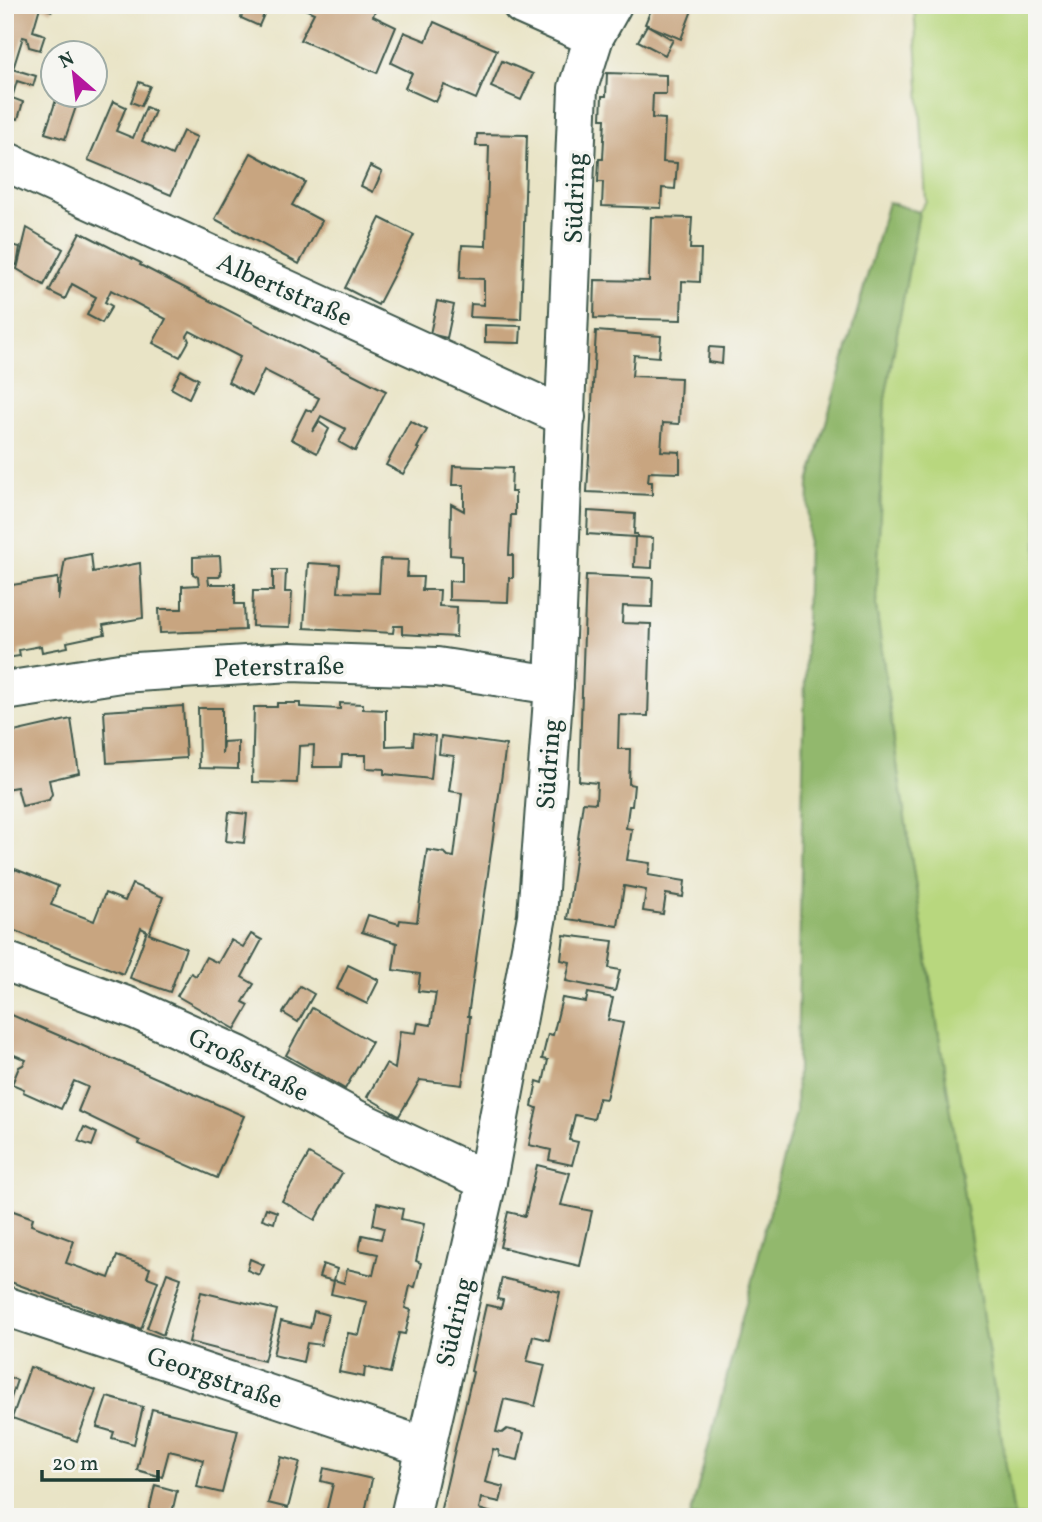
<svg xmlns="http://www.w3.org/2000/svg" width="1042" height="1522" font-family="Vollkorn,serif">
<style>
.green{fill:#b8d77e;stroke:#6c8a59;stroke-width:2}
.forest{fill:#92b86d;stroke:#587a50;stroke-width:2}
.building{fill:#c8a580}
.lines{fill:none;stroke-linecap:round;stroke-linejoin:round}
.minor-casing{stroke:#3d564a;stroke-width:42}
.minor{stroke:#fff;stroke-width:38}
.labels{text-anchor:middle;stroke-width:7;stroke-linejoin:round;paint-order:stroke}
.street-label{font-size:26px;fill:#1f3d34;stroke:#f6f6f2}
</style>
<rect width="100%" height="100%" fill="#f6f6f2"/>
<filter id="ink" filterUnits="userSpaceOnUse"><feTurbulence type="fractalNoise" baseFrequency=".0143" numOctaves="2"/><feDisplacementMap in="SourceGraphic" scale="14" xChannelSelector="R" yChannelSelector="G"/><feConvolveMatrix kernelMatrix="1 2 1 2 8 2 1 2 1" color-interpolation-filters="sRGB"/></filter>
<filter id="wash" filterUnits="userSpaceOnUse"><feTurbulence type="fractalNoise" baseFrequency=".00686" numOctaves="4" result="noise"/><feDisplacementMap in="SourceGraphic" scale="28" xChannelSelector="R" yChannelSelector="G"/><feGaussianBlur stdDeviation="1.57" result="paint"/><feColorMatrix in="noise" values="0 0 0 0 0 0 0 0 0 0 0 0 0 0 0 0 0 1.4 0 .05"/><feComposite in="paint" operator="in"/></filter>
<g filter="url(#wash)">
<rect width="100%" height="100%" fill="#e9e4c6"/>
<!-- green -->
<polygon class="green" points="914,5 1037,5 1037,1517 1014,1517 899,779 876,606 885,399 919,212 926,201"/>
<!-- forest -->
<polygon class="forest" points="888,202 919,212 885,399 876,606 899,779 1014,1517 690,1517 796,1112 809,483"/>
<g id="blocks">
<!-- building -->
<g class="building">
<polygon points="5,5 53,5 52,11 40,7 33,31 45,35 40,50 29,47 27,38 23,37 13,69 36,76 33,86 17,81 12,98 23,102 18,119 5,115"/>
<polygon points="221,5 268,5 259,26 241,18 242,15"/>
<polygon points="296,5 377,5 373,16 396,27 377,73 300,40 314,13"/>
<polygon points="653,5 694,5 681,39 645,24"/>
<polygon points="434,22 497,50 476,99 444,85 436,102 405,88 412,73 391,63 404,32 426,41"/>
<polygon points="647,25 673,40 665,55 638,41"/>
<polygon points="502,61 533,74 521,100 491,87"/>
<polygon points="607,73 666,75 666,94 653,94 652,118 665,119 663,162 677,163 675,189 662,188 661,208 602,206 603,182 598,182 599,159 603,159 605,119 601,119 602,96 606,96"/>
<polygon points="139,82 150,86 141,106 131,102"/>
<polygon points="58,94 80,95 65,139 45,133"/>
<polygon points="113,101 126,107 116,131 133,138 146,107 155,111 142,141 172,155 183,131 197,137 171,195 88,160"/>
<polygon points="477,134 527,135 521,319 470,317 471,304 484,305 484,279 460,278 462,245 486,246 489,146 476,146"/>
<polygon points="251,153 305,182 292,205 322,221 299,264 215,219"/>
<polygon points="370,166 382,172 373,192 361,186"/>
<polygon points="651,217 692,218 690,249 701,249 700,282 682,281 681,320 594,318 595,280 649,281"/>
<polygon points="380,218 414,235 378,305 345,288"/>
<polygon points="27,228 63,249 44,285 17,269"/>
<polygon points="80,232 141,263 140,265 386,391 355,451 339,442 346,429 321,416 312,432 319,422 329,429 317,453 291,439 306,409 312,412 319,398 264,370 252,395 228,382 240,357 190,331 187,336 189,341 180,357 153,343 166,319 111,290 105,302 112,306 102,323 87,315 96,297 72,284 65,299 49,291"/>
<polygon points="5,244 20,247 17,265 5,262"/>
<polygon points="437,301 454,305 447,338 430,334"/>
<polygon points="485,325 521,326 520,343 485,342"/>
<polygon points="596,331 661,336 659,357 634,355 632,376 681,378 679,424 663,423 661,451 680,452 680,473 649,472 648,482 652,482 652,495 587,492"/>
<polygon points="709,347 723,348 722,364 708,362"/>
<polygon points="181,370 198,379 189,398 171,388"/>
<polygon points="410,421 427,430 417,448 419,449 403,474 386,465"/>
<polygon points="453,466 512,468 511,492 515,492 515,515 511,515 509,555 513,555 513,578 509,578 508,602 449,600 449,581 462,582 462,556 450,555 451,504 464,511 464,485 452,485"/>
<polygon points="588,511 635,514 634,534 637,534 637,537 653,538 652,568 634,567 635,537 587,534"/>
<polygon points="91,554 93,572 140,563 143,618 103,625 105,634 67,642 68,647 42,652 41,646 19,650 20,656 5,658 5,586 58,578 58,600 65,559"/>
<polygon points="220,556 221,574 218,577 208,577 209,584 235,584 235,604 244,604 245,630 160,633 159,609 182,609 182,586 199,585 198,577 193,574 193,557"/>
<polygon points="381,559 408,560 407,577 423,577 422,590 440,590 439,606 457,607 456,637 402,634 402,626 394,626 393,633 304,628 308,563 340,565 338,592 379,593"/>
<polygon points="273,570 286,570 285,592 292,592 290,627 252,626 253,591 273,591"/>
<polygon points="586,575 653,578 652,607 623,606 622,623 651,624 648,716 619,715 618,749 630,749 629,784 634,785 632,806 629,806 626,828 632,829 627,860 650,863 648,875 685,881 683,897 666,894 663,914 643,911 646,890 624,886 618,926 567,919 583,802 596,803 597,783 579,781"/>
<polygon points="277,703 300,703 300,707 340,709 340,703 363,704 363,709 386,710 386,746 413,745 414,733 435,736 431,779 384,774 384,769 366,768 366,755 342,755 341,767 313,767 314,745 299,746 297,783 252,782 254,707 277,707"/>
<polygon points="183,706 186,758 107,763 104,711"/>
<polygon points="198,708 222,708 222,754 223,742 238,741 238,769 199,768"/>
<polygon points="71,719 79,773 49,780 52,794 49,800 22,806 17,787 5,789 5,734"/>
<polygon points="441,736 506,745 468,1016 470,1016 468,1040 462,1085 420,1080 399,1116 367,1097 386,1064 395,1069 400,1031 416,1033 418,1023 431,1025 436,993 418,991 420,974 393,970 397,943 362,932 368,915 399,924 400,920 417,922 427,850 445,853 448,856 454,857 462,793 449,791 454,756 439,754"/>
<polygon points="229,812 247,814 244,843 226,841"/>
<polygon points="15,869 58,886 51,905 94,921 105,893 125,901 132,884 163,897 149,934 186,948 170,992 130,978 147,931 141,928 123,974 5,927 5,887 8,888"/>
<polygon points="251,934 262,940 242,977 254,984 243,1002 249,1005 235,1029 177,996 191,973 196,976 206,957 218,963 231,940 243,947"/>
<polygon points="564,935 613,941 609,968 620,970 615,991 566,981 570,962 561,960"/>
<polygon points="348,965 379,980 367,1004 337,989"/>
<polygon points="300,986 314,994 298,1022 283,1013"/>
<polygon points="588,993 613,998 608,1020 623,1023 606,1099 599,1098 594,1119 575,1115 569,1140 578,1142 572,1165 549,1160 551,1150 529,1145 537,1108 532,1106 537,1081 543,1083 548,1060 542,1059 548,1034 553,1035 562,998 586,1002"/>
<polygon points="312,1008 372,1042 345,1089 286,1055"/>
<polygon points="5,1012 244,1116 217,1178 139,1144 140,1141 78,1111 88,1087 74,1081 61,1109 23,1092 24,1089 12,1084 19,1067 23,1065 26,1060 5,1051"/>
<polygon points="84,1127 97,1133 92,1146 78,1141"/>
<polygon points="309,1154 342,1173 315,1220 282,1201"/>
<polygon points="537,1165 570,1173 561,1205 592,1211 580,1266 500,1247 508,1212 525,1216"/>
<polygon points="377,1203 403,1209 401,1219 424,1224 416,1261 421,1263 415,1287 410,1286 405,1308 411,1310 405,1334 399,1333 390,1373 365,1367 364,1377 339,1372 348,1333 359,1335 367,1302 331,1294 334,1281 319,1277 323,1264 337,1269 334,1280 344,1283 347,1269 373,1275 378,1254 359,1250 362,1235 381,1239 384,1228 373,1225"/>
<polygon points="5,1208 33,1218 31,1225 74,1241 66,1263 109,1278 117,1256 150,1268 147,1277 158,1281 141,1329 5,1280"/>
<polygon points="266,1208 277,1212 274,1223 262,1219"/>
<polygon points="250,1259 264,1265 259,1275 247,1270"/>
<polygon points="167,1273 181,1278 163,1335 147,1328"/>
<polygon points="502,1278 560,1292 549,1340 533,1336 527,1361 545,1365 535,1406 504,1399 496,1432 502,1433 507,1429 524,1433 518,1460 500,1456 498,1450 493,1449 485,1482 504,1487 500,1502 481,1498 479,1509 505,1517 439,1517 473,1372 471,1371 486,1305 501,1308 503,1300 497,1299"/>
<polygon points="201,1292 277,1310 264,1361 189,1342"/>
<polygon points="314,1311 328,1315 321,1345 307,1343 303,1362 273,1355 281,1321 310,1328"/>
<polygon points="30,1367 96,1390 77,1441 12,1418"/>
<polygon points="5,1376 17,1380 6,1413 5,1413"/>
<polygon points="107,1397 143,1407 134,1444 112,1438 114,1432 97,1427"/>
<polygon points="152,1409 238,1430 222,1493 197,1487 203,1460 186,1455 169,1451 162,1477 137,1470"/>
<polygon points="281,1457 300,1462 288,1508 268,1503"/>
<polygon points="324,1468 372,1479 364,1517 325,1517 333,1484 321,1481"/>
<polygon points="155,1485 177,1491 171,1517 148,1515"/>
</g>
</g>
</g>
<g filter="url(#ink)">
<use href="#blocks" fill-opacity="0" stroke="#3d564a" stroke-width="2"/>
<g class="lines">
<defs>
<g id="minor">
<polyline points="522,5 594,37"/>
<polyline points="5,161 566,417"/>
<polyline points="5,691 121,673 291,662 437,667 554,685"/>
<polyline points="5,961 137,1010 237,1055 355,1119 487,1181"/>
<polyline points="5,1306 425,1447"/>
<polyline points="410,1517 487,1181 537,916 554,685 578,88 594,37 612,5"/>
</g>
</defs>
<!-- minor casing -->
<use href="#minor" class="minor-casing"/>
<!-- minor -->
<use href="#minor" class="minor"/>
</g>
</g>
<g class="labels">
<!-- street labels -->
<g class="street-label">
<text transform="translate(574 198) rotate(-88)" y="9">Südring</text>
<text transform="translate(285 289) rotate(24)" y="9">Albertstraße</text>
<text transform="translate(279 666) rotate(-1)" y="9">Peterstraße</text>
<text transform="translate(548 764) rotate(-86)" y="9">Südring</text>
<text transform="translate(249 1064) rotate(27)" y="9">Großstraße</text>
<text transform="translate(454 1322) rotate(-77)" y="9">Südring</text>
<text transform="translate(215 1377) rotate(19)" y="9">Georgstraße</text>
</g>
</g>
<!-- margin -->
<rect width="1042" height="1522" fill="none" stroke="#f6f6f2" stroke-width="28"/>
<!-- north arrow -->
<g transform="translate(74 74) rotate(332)"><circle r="33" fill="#f6f6f2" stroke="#a0aca6" stroke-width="2"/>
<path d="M0-5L12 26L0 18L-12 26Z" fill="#b5179e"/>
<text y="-10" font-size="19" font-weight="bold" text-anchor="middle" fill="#1f3d34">N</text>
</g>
<!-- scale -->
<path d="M42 1470v10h116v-10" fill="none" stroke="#1f3d34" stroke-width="3.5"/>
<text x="52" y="1470" font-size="21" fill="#1f3d34" stroke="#f6f6f2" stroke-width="5" paint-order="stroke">20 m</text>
</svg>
